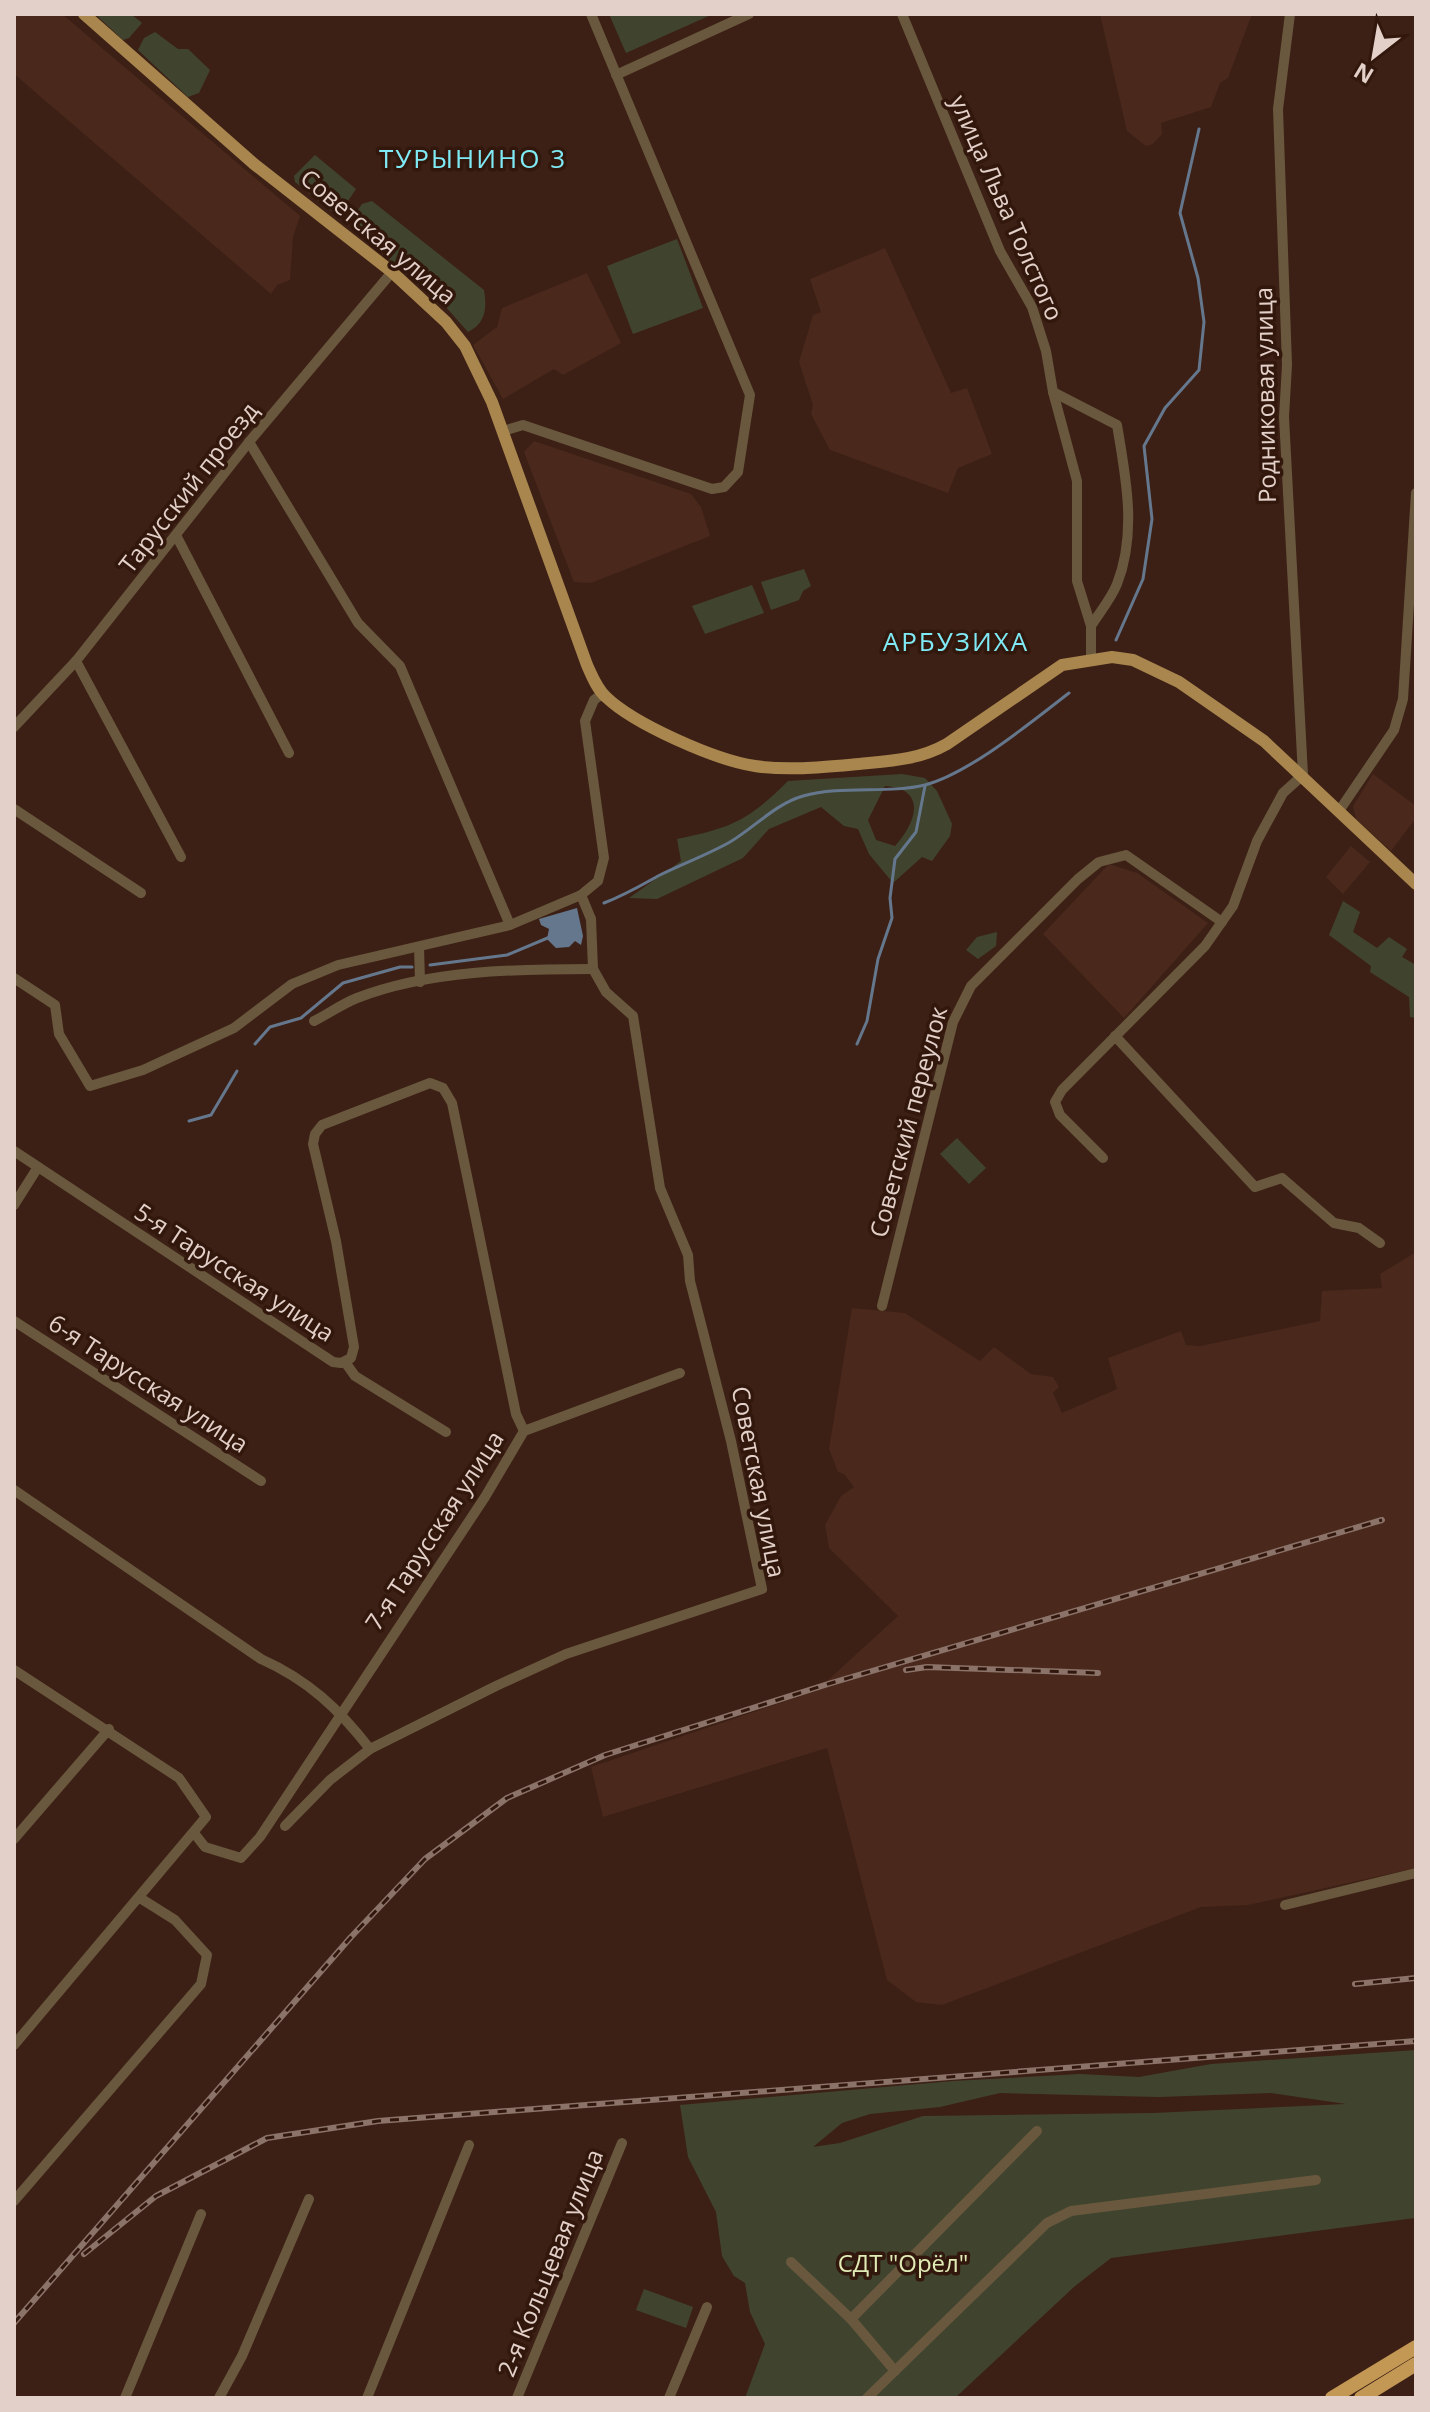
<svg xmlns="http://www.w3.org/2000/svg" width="1430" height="2412" font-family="'Open Sans',sans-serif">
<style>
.built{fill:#4a281b}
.green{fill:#40442e;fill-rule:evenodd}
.water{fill:#65778d}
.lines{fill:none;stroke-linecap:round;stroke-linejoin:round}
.stream{stroke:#65778d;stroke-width:3}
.minor{stroke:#69583e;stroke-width:10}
.major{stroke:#a9864e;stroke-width:12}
.highway{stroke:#c39754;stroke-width:14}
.rail-casing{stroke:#8b736a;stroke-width:6}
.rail{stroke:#32170c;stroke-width:3;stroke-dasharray:9;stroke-linecap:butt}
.labels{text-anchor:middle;stroke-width:7;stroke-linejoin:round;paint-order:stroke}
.street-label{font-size:24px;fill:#e3d0c9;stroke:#32170c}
.park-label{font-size:24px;fill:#e0ebb6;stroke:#32170c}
.neighbourhood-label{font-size:26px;letter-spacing:2px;fill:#7feaf5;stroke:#32170c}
</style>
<rect width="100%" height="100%" fill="#3c2015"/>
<!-- built -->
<g class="built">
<polygon points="14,14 62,14 300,216 293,237 290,280 277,285 271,294 14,74"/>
<polygon points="1100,14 1252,14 1228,78 1220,83 1211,107 1161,123 1162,134 1153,144 1146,146 1127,131"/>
<polygon points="885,248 951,393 967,388 992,454 958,468 948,493 830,450 811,414 813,405 799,362 813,315 821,312 810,279"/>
<polygon points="587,273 621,343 563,375 554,369 503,399 473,345 497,327 502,308"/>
<polygon points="534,441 691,494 701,507 710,536 591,583 574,582 524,452"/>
<polygon points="1373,774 1416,806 1416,818 1391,851 1356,819 1353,806"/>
<polygon points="1351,846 1370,862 1343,894 1326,877"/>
<polygon points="1109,864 1137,873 1208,923 1124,1018 1043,934"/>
<polygon points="1416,1252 1416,1868 1248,1905 1201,1907 942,2005 916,2002 887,1980 827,1748 603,1817 591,1767 816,1691 898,1616 829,1548 825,1525 841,1496 854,1487 844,1474 838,1472 829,1449 852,1308 905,1313 980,1361 994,1347 1031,1374 1053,1377 1059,1387 1053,1393 1062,1413 1117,1389 1108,1358 1181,1331 1186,1345 1200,1346 1320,1321 1322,1291 1382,1288 1380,1274"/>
</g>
<!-- green -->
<g class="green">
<polygon points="95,14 131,14 142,23 129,38 123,40"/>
<polygon points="609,14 713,14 626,53"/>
<polygon points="155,32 178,49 188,49 210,70 199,93 188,97 138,50 144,38"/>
<polygon points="315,155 356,189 340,213 335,214 295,182 294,176"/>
<path d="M372 201 484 290C487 308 486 323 468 332L445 306 354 230 351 220 362 204Z"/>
<polygon points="677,239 703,308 633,334 607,266"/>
<polygon points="804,569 811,586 803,591 799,600 771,610 761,582"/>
<polygon points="752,585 764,613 705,634 692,606"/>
<path d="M902 774 925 778 937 791 952 824 950 836 932 861 922 857 893 883 869 854 858 829 844 826 821 807 769 829 743 858 657 899 629 898 681 861 677 839C732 828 749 820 788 781ZM885 786C928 789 916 823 895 846L876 840 868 820Z"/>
<polygon points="1343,901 1360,912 1353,932 1377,948 1389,937 1407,949 1402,957 1416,965 1416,1018 1410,1017 1409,997 1370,972 1371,966 1329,935"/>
<polygon points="997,932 996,946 978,959 966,950 977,937"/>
<polygon points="957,1138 986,1168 969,1184 940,1154"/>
<path d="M1416 2050 1415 2218 1111 2258 1075 2286 955 2398H745L765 2344 750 2312 745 2283 734 2276 722 2256 716 2212 688 2157 680 2105 953 2081 1080 2074 1139 2077 1211 2064ZM1000 2093 1159 2097 1271 2093 1346 2104 1153 2113 923 2116 840 2143 813 2147 842 2123 870 2114 940 2107Z"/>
<polygon points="644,2289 693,2307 686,2328 636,2310"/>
</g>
<!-- water -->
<polygon class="water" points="577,908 583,936 581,945 575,941 569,947 556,948 547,939 549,929 541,925 539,919"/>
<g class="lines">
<!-- stream -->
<g class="stream">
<polyline points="1116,640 1143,579 1152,519 1144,446 1165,408 1199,370 1204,322 1198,278 1180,213 1199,129"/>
<path d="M604 903C625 895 640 886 658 876 682 864 707 855 730 842 754 828 775 804 803 796 842 785 888 794 925 785 970 773 1031 722 1069 693"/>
<polyline points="430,965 507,955 550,937"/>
<polyline points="255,1044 270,1027 301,1018 343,983 400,967 412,967"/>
<polyline points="857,1044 867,1021 878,959 892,918 890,898 895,859 916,832 925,786"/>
<polyline points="189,1121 211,1115 237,1071"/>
</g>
<!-- minor -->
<g class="minor">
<polyline points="902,14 1000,251 1032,307 1046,351 1053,392 1077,481 1077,581 1091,626 1091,658"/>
<polyline points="616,75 749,14"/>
<path d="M1053 392 1117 425C1126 478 1137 533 1117 584 1111 599 1099 613 1091 626"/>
<polyline points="503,431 523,425 712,489 724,487 738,472 750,395 591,14"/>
<polyline points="249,442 358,623 400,666 510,925"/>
<polyline points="177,537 289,753"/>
<polyline points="76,661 181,857"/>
<polyline points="14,727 76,661 249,442 392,272"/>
<polyline points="14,809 141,893"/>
<polyline points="1339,811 1394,730 1403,699 1416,493"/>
<polyline points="419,947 420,982"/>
<polyline points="14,978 55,1005 59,1034 90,1086 143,1070 234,1028 292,984 338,965 510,925 581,895"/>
<path d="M314 1021C328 1014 342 1004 357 998 429 970 517 969 593 969"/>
<polyline points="1115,1036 1255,1187 1282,1178 1334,1223 1359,1228 1380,1243"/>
<polyline points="14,1151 333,1362 341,1363 351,1358 354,1347 336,1241 313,1144 315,1134 322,1125 430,1083 443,1088 452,1103 516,1414 524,1431"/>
<polyline points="1103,1158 1060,1115 1055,1102 1062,1090 1205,946 1233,906 1257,841 1283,793 1303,775 1284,417 1287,365 1278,109 1290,14"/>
<polyline points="14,1205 38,1167"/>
<polyline points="882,1306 953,1022 971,986 1078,879 1099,862 1126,855 1222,922"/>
<polyline points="14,1321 261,1481"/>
<polyline points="345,1362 355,1376 446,1432"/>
<path d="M14 1490 261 1659C308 1680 339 1709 370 1749"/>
<polyline points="14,1670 179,1778 206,1817 14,2045"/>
<polyline points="285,1826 330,1780 370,1749 496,1686 566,1654 762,1589 731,1441 690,1281 688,1255 660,1188 633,1016 606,992 593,969 591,919 581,895 598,881 604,858 585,721 594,700 602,694"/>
<polyline points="194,1833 205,1847 241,1858 260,1837 485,1497 524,1431 680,1373"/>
<polyline points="14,1839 109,1729"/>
<polyline points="1285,1905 1416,1873"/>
<polyline points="14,2201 201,1984 207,1955 175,1920 140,1898"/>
<polyline points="791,2262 851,2319 895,2371"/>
<polyline points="851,2319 1037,2131"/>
<polyline points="125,2398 201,2214"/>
<polyline points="219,2398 242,2356 309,2199"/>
<polyline points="367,2398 469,2145"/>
<polyline points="517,2398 622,2143"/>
<polyline points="669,2398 707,2307"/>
<polyline points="867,2398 1047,2223 1071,2211 1316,2180"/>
</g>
<!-- major -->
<path class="major" d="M84 14 254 164 392 272 446 322 465 346 492 402 587 665C592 676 597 689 606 697 634 724 715 760 755 766 788 771 825 767 859 764 890 761 919 760 947 744L1062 665 1112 657 1133 660 1179 682 1264 741 1416 884"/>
<!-- highway -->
<g class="highway">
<polyline points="1332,2398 1416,2347"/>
<polyline points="1361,2398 1416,2364"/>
</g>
<defs>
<g id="rail">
<polyline points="906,1670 927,1667 1098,1673"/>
<polyline points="1355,1984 1416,1978"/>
<polyline points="84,2254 156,2196 267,2138 378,2121 1416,2041"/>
<polyline points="14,2323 351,1937 425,1859 507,1798 605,1755 828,1684 1382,1520"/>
</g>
</defs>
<!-- rail casing -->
<use href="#rail" class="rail-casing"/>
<!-- rail -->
<use href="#rail" class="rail"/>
</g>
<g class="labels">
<!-- street labels -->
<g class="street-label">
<text transform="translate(1006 208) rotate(66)" y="8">улица Льва Толстого</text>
<text transform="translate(378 237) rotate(40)" y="8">Советская улица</text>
<text transform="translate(1266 395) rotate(-91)" y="8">Родниковая улица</text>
<text transform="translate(189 488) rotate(-52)" y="8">Тарусский проезд</text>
<text transform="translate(909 1122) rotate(-75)" y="8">Советский переулок</text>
<text transform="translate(234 1273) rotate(33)" y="8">5-я Тарусская улица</text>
<text transform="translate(148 1384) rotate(33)" y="8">6-я Тарусская улица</text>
<text transform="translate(758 1482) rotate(79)" y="8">Советская улица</text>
<text transform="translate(435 1531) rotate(-57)" y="8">7-я Тарусская улица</text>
<text transform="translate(551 2263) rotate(-68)" y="8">2-я Кольцевая улица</text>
</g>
<!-- park labels -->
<g class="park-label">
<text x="903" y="2272">СДТ "Орёл"</text>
</g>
<!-- neighbourhood labels -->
<g class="neighbourhood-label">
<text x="473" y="168">ТУРЫНИНО 3</text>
<text x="956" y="651">АРБУЗИХА</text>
</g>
</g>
<!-- border -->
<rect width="1430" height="2412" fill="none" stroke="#e3d0c9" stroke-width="32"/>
<!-- north arrow -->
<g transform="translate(1374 56) rotate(211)" stroke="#32170c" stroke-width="6" paint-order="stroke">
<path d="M0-6L14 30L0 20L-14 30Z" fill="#e3d0c9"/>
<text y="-12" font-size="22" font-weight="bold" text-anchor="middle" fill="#e3d0c9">N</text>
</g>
</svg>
